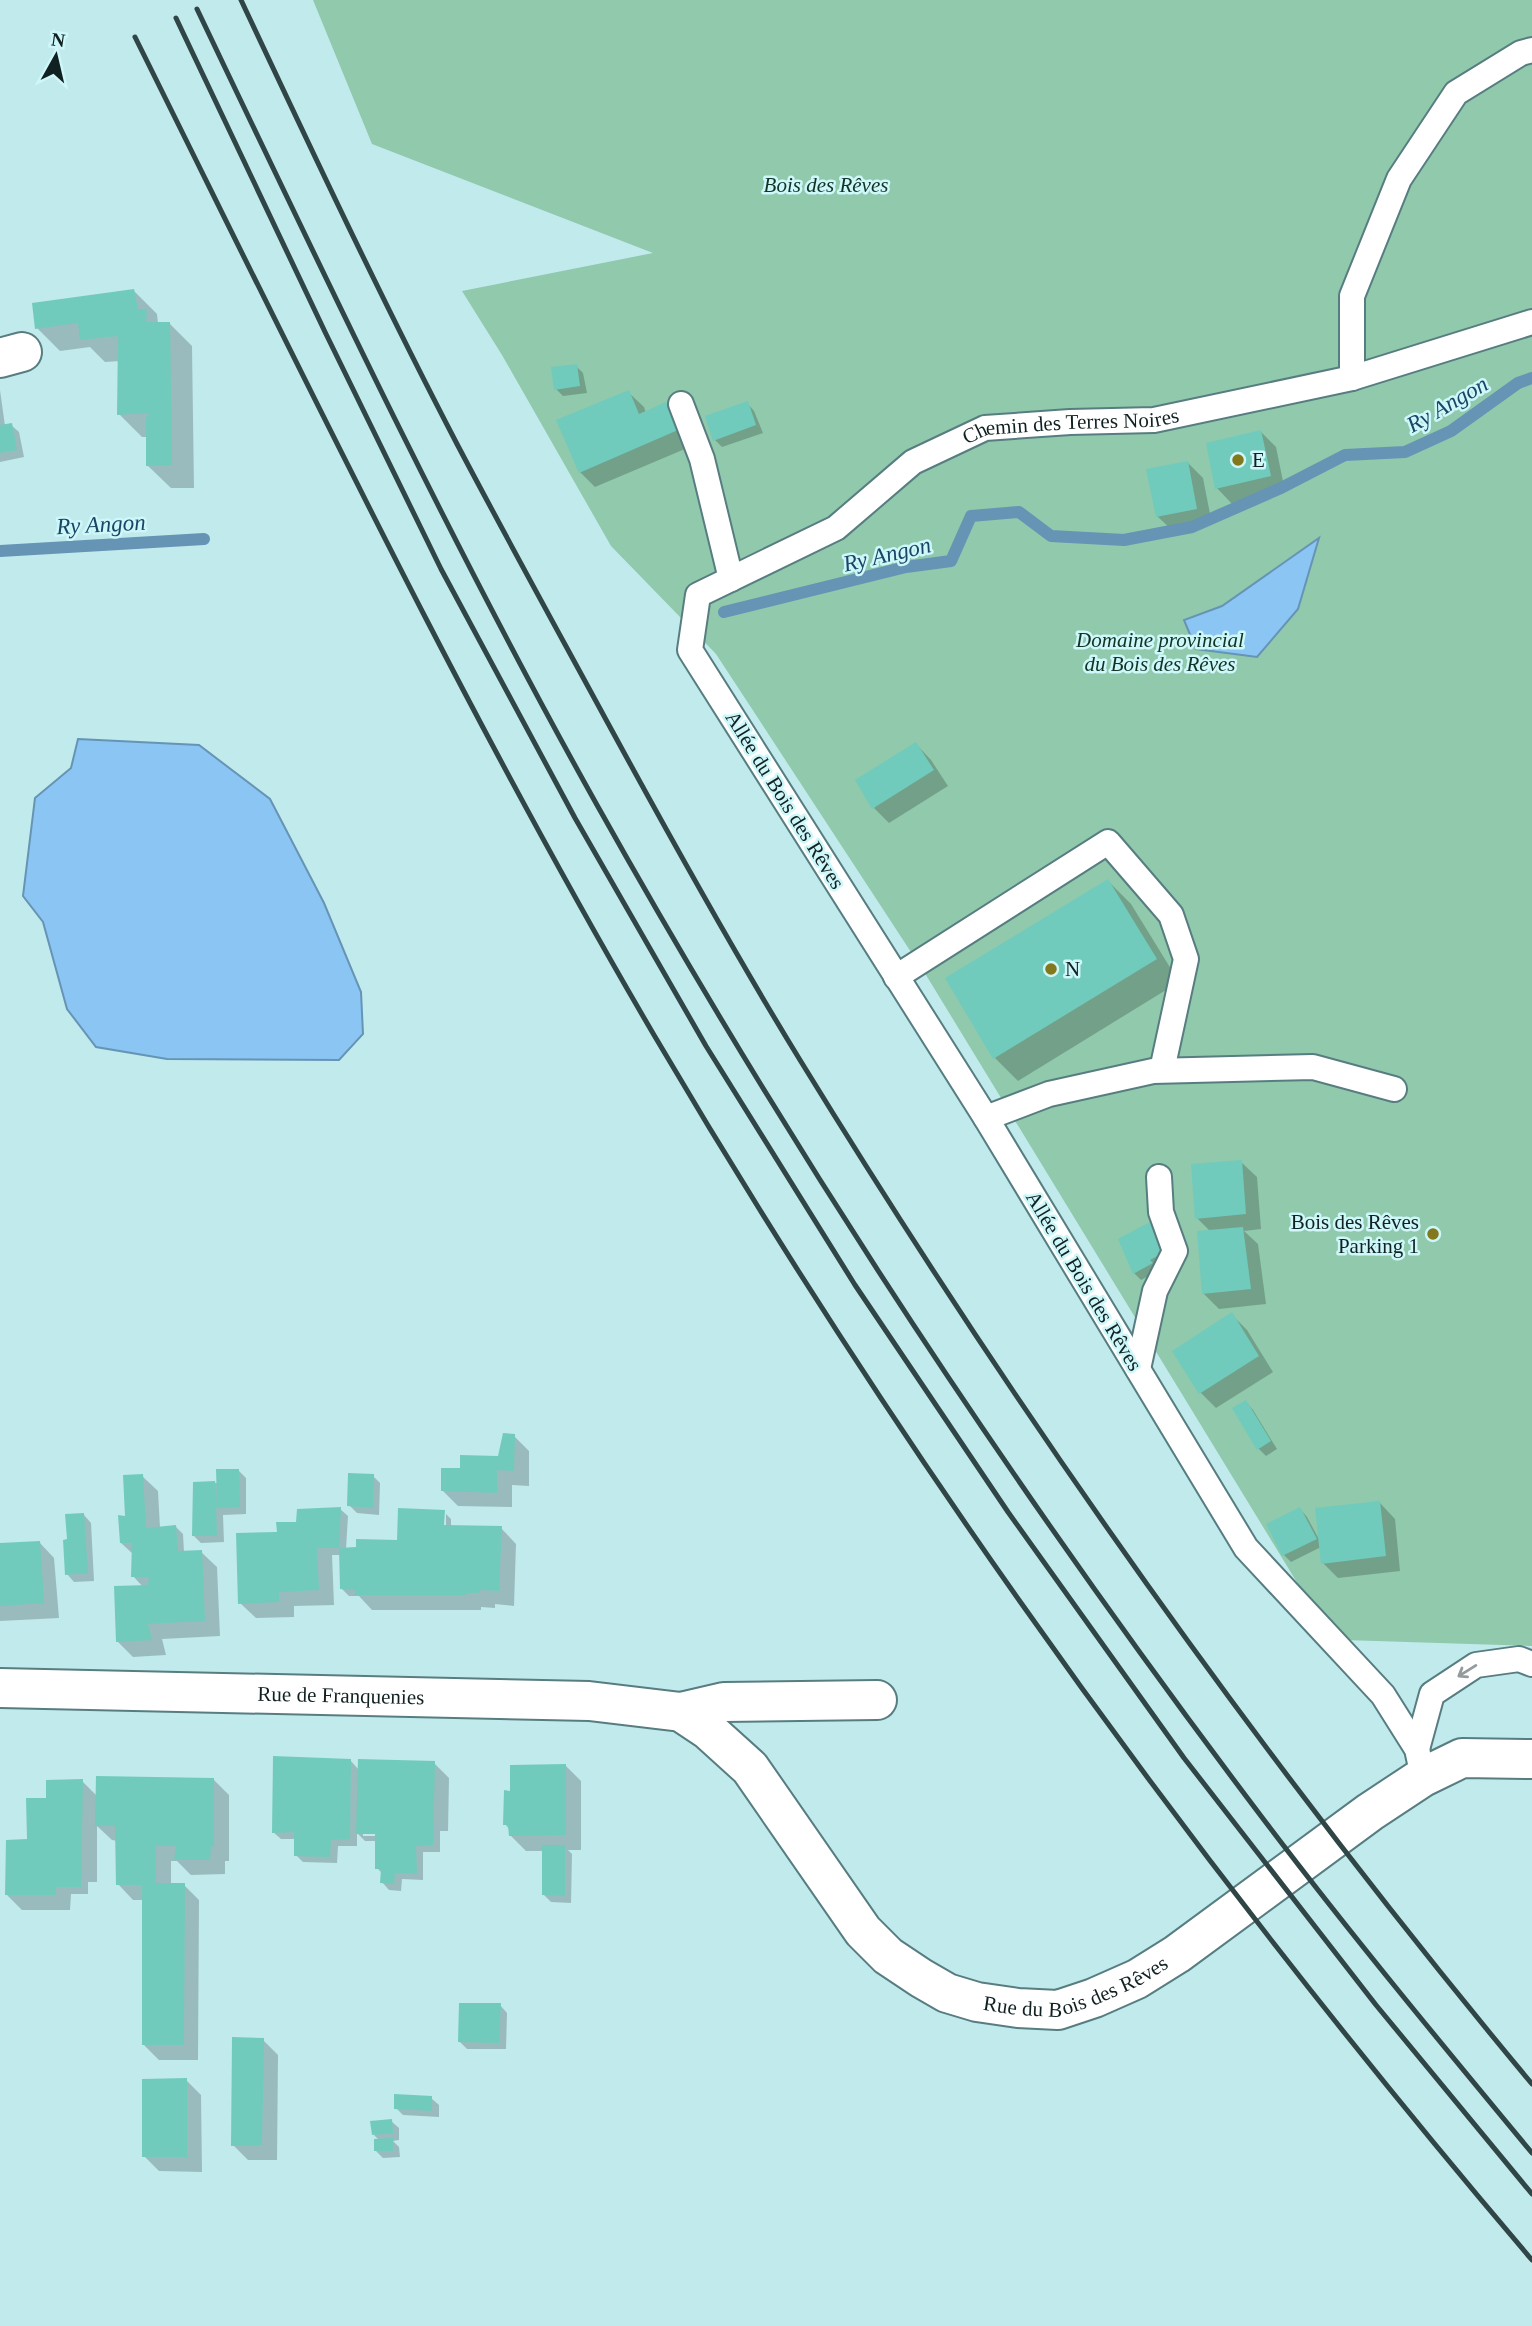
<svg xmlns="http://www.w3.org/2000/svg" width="1532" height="2326" font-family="'Times New Roman',serif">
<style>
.green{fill:#90c9ac}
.water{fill:#8ac5f3;stroke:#6694b4;stroke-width:2}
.shadow{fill:#0003;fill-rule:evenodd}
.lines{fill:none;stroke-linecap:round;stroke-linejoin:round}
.stream{stroke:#6694b4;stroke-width:12}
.building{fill:#70cbbc}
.service-casing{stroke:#577d80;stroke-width:28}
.minor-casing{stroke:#577d80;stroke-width:42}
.tertiary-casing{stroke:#577d80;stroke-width:42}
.service{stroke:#fff;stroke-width:24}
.minor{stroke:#fff;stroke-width:38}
.tertiary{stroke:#fff;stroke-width:38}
.rail{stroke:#304546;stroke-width:5}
.oneway{stroke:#949b9c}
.poi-dot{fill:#84781c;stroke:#cef7fa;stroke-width:2.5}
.labels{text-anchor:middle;stroke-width:5;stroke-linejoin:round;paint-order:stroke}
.park-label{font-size:21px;font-style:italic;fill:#113324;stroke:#cef7fa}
.street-label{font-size:21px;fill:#112122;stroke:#cef7fa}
.poi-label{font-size:21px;fill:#112122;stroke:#cef7fa;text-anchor:start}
.water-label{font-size:23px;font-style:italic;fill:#1a4665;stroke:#cef7fa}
</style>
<rect width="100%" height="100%" fill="#c1eaed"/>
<!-- green -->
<polygon class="green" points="313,0 1532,0 1532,1646 1344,1640 1312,1607 926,975 716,654 611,546 502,355 462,291 653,253 372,144"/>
<!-- water -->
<g class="water">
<polygon points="1319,538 1298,609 1257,657 1196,649 1184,620 1222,606"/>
<polygon points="78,739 199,745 270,799 324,903 361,992 363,1034 339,1060 167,1059 96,1047 67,1009 43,922 23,896 35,798 71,768"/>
</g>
<!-- shadow -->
<g class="shadow">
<polygon points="134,291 157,314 158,323 169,323 192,346 194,488 171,488 147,465 148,437 142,437 119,414 120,361 105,362 90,347 60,351 37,328"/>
<polygon points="576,366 583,373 587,393 563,396 556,389"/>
<polygon points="0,390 5,426 11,425 19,432 24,457 0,462"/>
<polygon points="628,392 644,407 646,413 666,404 681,419 692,446 595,487 580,472"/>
<polygon points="747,403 754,411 763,433 722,447 715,440"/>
<polygon points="1261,432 1276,447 1285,491 1232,504 1217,488"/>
<polygon points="1188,463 1203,478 1212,524 1173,531 1157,516"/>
<polygon points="916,744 931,760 948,786 889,823 874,808"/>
<polygon points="1108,881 1131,904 1179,982 1018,1081 995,1058"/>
<polygon points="1241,1162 1257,1177 1261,1229 1244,1231 1258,1244 1266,1304 1219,1309 1203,1293 1211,1232 1197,1218"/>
<polygon points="1150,1224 1157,1231 1173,1259 1158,1271 1141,1280 1134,1273"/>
<polygon points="1232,1315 1247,1330 1273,1372 1216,1408 1200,1392"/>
<polygon points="1246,1402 1253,1410 1277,1449 1266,1456 1258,1448"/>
<polygon points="514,1436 529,1451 529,1486 512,1485 512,1507 458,1506 443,1491 461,1470 499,1458"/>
<polygon points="238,1470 246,1478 246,1514 223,1515 224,1542 201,1543 194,1536 195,1483 218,1483"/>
<polygon points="142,1476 158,1491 160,1528 176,1527 183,1534 184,1552 201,1552 217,1567 220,1636 162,1639 166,1655 133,1657 117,1641 143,1587 133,1576 133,1554 121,1543"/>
<polygon points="373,1476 380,1483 379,1515 357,1513 349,1505"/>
<polygon points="1380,1503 1395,1519 1400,1571 1338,1578 1323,1563 1321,1547 1291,1562 1284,1555 1300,1509 1307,1517 1320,1541"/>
<polygon points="340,1509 348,1516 346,1549 399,1541 446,1527 446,1514 451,1519 451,1527 501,1528 516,1544 514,1606 495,1604 495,1608 481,1607 481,1610 372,1610 359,1596 349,1596 342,1589 341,1555 332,1555 334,1605 294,1606 294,1617 256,1618 240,1603 278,1534 298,1523"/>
<polygon points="84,1515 91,1523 94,1581 74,1582 67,1574"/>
<polygon points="39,1542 54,1558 59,1618 0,1621 0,1545"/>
<path d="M350 1760 359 1770 434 1763 449 1778 448 1831H440V1852H423V1880L402 1879 401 1891 389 1890 382 1882V1873L377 1868V1841H365L357 1833V1846H338L337 1863 303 1862 296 1855V1839H281L273 1832ZM363 1833H384V1836H363Z"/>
<polygon points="566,1766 581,1781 581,1850 568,1850 572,1854 571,1903 551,1902 543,1894 544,1851 526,1851 510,1835 510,1830 505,1824 511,1793"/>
<polygon points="214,1780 229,1795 229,1861 225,1861 225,1874 191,1875 177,1861 171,1861 171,1885 184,1885 199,1900 198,2060 159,2060 144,2045 144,1900 133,1900 118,1884 117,1841 112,1840 97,1826 97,1882 88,1882 88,1894 71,1894 70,1910 22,1910 7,1895 47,1800 82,1781 97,1796"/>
<polygon points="500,2005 507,2013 506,2049 467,2049 460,2042"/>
<polygon points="263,2040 278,2055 277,2160 248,2160 233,2145"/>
<polygon points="186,2080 201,2095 202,2172 159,2171 144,2156"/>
<polygon points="431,2098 439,2105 439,2117 403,2115 396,2108"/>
<polygon points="391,2121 399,2128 399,2140 393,2141 399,2147 400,2157 383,2158 376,2151 379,2140 374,2135"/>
</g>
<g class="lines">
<!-- stream -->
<g class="stream">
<polyline points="0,551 204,539"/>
<polyline points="724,612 906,567 951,561 971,516 1019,512 1051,536 1124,540 1192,527 1281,488 1345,455 1405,452 1451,431 1518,383 1532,378"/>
</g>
</g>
<!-- building -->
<g class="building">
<polygon points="134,289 138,309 147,309 146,322 170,322 172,465 146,466 146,417 149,416 148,413 117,415 118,336 80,340 78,323 35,329 32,303"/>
<polygon points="577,364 580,386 554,390 551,367"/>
<polygon points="629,390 639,414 666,402 678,430 579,473 556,420"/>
<polygon points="748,401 756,425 713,441 705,416"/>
<polygon points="12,423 17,450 0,453 0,425"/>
<polygon points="1261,430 1271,476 1215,489 1206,443"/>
<polygon points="1188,461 1197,509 1156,517 1146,469"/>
<polygon points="916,742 934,770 872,809 855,780"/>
<polygon points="1108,879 1157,959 993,1059 945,978"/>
<polygon points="1242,1160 1246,1214 1195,1219 1191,1164"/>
<polygon points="1150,1222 1167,1251 1150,1260 1153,1263 1133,1274 1118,1239"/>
<polygon points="1243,1227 1251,1289 1202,1294 1197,1231"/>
<polygon points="1232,1312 1259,1356 1199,1394 1172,1351"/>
<polygon points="1246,1400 1271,1441 1257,1450 1232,1408"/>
<polygon points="503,1433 515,1434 514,1471 497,1470 497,1493 441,1491 441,1468 460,1468 460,1455 498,1456"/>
<polygon points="216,1469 239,1469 240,1507 216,1508 217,1536 192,1536 193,1482 215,1481 217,1503"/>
<polygon points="348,1473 374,1474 373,1508 347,1506"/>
<polygon points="143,1474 146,1528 176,1525 178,1551 202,1550 205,1621 148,1624 152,1640 116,1642 114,1586 148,1585 149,1577 131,1577 132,1543 120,1543 118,1515 125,1516 123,1475"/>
<polygon points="1380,1501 1386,1556 1321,1564 1315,1508"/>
<polygon points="341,1507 339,1548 317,1548 319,1590 279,1592 279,1602 238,1604 236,1533 277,1532 276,1522 296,1522 297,1509"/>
<polygon points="1300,1507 1317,1539 1282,1556 1266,1524"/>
<polygon points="398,1508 445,1510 444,1525 502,1526 499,1591 480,1590 480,1593 466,1593 466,1595 355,1595 355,1590 340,1589 339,1548 356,1547 356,1539 397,1540"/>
<polygon points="84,1513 88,1573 65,1575 63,1540 67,1539 65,1514"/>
<polygon points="40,1541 44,1603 0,1606 0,1543"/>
<polygon points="273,1756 351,1759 350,1839 331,1840 330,1857 294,1856 294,1832 272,1833"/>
<polygon points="358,1759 435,1761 433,1845 416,1846 417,1874 395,1873 394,1884 380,1883 381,1869 375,1869 375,1834 356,1834"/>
<polygon points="566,1764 566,1835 509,1836 508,1825 503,1825 504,1790 510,1791 510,1765"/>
<polygon points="96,1776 214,1778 214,1846 211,1846 210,1860 174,1860 176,1846 156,1846 156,1883 185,1883 184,2045 142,2045 142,1885 116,1885 115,1826 95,1826"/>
<polygon points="83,1779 81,1887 56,1887 56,1895 5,1895 6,1840 27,1839 26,1798 46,1798 46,1780"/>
<polygon points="542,1845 565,1845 565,1896 542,1895"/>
<polygon points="459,2003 501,2003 499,2043 458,2042"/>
<polygon points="232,2037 264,2038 262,2145 231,2146"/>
<polygon points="187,2078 187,2157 142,2157 142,2079"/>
<polygon points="394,2094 432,2096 432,2111 394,2109"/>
<polygon points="392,2119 393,2133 372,2135 370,2121"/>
<polygon points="393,2138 393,2151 374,2151 374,2139"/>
</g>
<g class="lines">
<defs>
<g id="service">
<polyline points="1352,378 1352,296 1399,179 1456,93 1521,53 1532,50"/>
<polyline points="681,404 702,459 731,579"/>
<polyline points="896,977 1108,842 1171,915 1186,959 1162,1070"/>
<polyline points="986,1118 1049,1094 1153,1071 1313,1067 1394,1089"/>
<polyline points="1138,1369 1155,1291 1175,1251 1161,1212 1159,1177"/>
<polyline points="1417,1749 1432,1694 1476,1665 1519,1659 1532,1664"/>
<path id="s1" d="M1423 1777 1417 1749 1383 1695 1246 1548 986 1118 690 650 698 595 836 528 913 462 985 428 1070 422 1154 420 1352 378 1532 322"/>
</g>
<g id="minor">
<polyline points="0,358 22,352"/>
<polyline points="681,1712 724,1702 877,1700"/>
</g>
<g id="tertiary">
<path id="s2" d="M0 1688 589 1701 681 1712 708 1730 750 1768 863 1931 888 1956 921 1978 947 1993 977 2002 1018 2008 1058 2010 1094 1998 1137 1979 1177 1954 1370 1812 1423 1777 1462 1758 1532 1759"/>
</g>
</defs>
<!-- service casing -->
<use href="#service" class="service-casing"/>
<!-- minor casing -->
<use href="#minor" class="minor-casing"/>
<!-- tertiary casing -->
<use href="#tertiary" class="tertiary-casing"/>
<!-- service -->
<use href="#service" class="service"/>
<!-- minor -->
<use href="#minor" class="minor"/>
<!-- tertiary -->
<use href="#tertiary" class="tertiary"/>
<!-- rail -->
<g class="rail">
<path d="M241 0C311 149 381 298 457 444 507 539 559 633 610 727 671 839 733 951 800 1060 1020 1418 1263 1761 1532 2084"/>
<path d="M197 9C325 277 452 546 597 805 794 1157 1018 1495 1261 1816 1348 1931 1440 2042 1532 2153"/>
<polyline points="176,18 326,334 441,569 575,818 706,1046 855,1285 1008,1512 1184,1758 1376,2005 1532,2194"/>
<path d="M135 37C302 373 464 711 654 1035 909 1469 1206 1877 1532 2260"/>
</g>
</g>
<!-- one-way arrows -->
<defs><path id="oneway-shaft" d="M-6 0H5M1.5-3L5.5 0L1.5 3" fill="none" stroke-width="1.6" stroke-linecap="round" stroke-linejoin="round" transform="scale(1.75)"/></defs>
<use class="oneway" href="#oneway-shaft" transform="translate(1467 1671) rotate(148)"/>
<!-- markers -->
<g class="poi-dot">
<circle cx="1238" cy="460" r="7"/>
<circle cx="1051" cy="969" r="7"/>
<circle cx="1433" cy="1234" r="7"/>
</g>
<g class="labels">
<!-- park labels -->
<g class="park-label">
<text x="826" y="192">Bois des Rêves</text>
<text x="1160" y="647">Domaine provincial<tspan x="1160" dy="24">du Bois des Rêves</tspan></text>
</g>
<!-- street labels -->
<g class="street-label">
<text dy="7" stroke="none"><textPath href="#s1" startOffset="1825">Chemin des Terres Noires</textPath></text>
<text transform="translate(785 800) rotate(58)" y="7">Allée du Bois des Rêves</text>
<text transform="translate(1084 1281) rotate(59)" y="7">Allée du Bois des Rêves</text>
<text dy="7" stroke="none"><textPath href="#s2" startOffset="341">Rue de Franquenies</textPath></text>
<text dy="7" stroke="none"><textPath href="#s2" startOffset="1209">Rue du Bois des Rêves</textPath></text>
</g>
<!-- poi labels -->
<g class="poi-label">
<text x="1252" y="467">E</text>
<text x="1065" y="976">N</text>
<text x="1419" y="1229" text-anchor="end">Bois des Rêves<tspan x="1419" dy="24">Parking 1</tspan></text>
</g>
<!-- water labels -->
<g class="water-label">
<text transform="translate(1447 404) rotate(-30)" y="8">Ry Angon</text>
<text transform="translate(101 524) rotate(-3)" y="8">Ry Angon</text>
<text transform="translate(887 554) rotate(-13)" y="8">Ry Angon</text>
</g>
</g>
<!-- north arrow -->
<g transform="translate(56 56) rotate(8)" stroke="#cef7fa" stroke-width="5" paint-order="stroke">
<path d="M0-5L12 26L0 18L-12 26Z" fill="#112122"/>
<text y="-10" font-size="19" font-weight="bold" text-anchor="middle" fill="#112122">N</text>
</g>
</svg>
